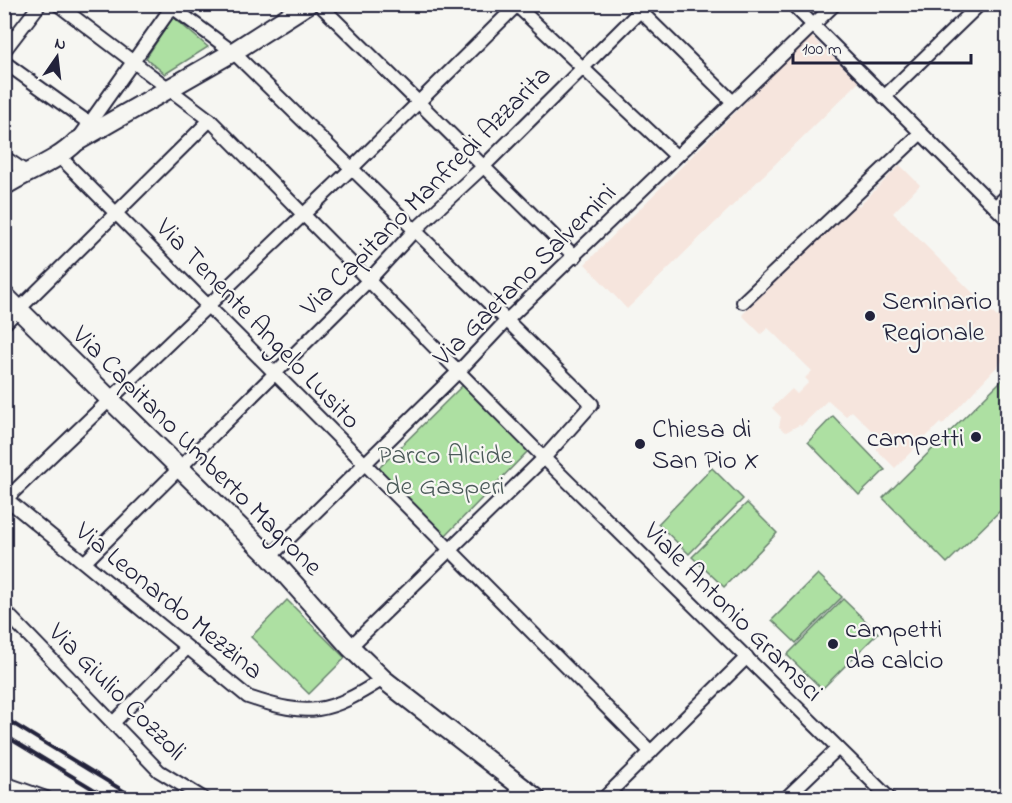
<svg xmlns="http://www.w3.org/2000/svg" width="1012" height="803" font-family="'Indie Flower',sans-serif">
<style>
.built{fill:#f6e5dd}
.park{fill:#ade0a2;stroke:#68816e;stroke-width:1.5}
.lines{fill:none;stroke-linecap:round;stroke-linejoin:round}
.street-casing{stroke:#22223b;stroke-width:16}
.secondary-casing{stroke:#22223b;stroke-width:22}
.street{stroke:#f6f6f2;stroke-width:12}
.secondary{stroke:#f6f6f2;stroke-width:18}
.rail{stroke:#22223b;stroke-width:4}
.poi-dot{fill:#22223b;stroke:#f6f6f2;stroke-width:2}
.labels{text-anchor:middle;stroke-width:4.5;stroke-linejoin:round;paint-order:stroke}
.street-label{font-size:27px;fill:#22223b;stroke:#f6f6f2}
.poi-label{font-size:27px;fill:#22223b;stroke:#f6f6f2;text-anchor:start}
.park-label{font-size:27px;fill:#4c5b5a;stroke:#f6f6f2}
</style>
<rect width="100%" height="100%" fill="#f6f6f2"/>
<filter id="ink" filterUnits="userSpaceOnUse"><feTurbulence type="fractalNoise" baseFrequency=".0167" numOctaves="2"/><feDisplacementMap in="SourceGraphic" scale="12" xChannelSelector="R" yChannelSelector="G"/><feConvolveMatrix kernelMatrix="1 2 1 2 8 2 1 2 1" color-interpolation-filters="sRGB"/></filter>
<g filter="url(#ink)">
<!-- built -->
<g class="built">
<polygon points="811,36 859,82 627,309 585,264"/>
<polygon points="900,165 920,185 893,213 997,317 1007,307 1007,348 1003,352 1007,356 942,425 940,423 895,468 876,449 883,442 852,411 846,416 828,400 801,426 799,425 786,432 779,427 781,417 772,408 792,389 797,394 809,382 805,378 812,371 768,328 761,334 742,315 806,247 809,249 854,203 859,206"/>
</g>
<!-- park -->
<g class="park">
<polygon points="173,17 208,47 165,74 146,58"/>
<polygon points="1007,375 1007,504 947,563 883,498"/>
<polygon points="463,385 528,451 445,536 378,469"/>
<polygon points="833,416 885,470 859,495 808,442"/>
<polygon points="712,468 743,499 689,554 658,524"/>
<polygon points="747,503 777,533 724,587 692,557"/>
<polygon points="818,574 842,597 796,643 772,620"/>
<polygon points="843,599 878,633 822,689 787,655"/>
<polygon points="287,600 345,658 309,694 251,637"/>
</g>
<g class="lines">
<defs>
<g id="street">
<polyline points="57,4 210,120 544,458 889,798"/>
<polyline points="168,4 233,52 592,404 544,458 350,647"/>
<polyline points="319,4 575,257"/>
<polyline points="515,4 676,156"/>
<polyline points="633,4 733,102"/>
<polyline points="792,4 1008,220"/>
<polyline points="4,51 40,4"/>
<polyline points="4,62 89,123"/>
<polyline points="884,97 980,4"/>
<polyline points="79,138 174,4"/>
<polyline points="4,157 26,172"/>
<polyline points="60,157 651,752"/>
<polyline points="995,207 1008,195"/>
<polyline points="743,302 921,133"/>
<polyline points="4,324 210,120"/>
<path d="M4 497 248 697C310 718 328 714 383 679"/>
<polyline points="4,501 351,169 518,4"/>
<polyline points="270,557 459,371 506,321 835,4"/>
<polyline points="85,562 369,280 414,231 484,166 647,4"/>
<polyline points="4,610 159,771 203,798"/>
<polyline points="114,722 187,648"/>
<polyline points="4,783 46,798"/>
<polyline points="604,798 747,657"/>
<polyline points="786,798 838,748"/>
<polyline points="1003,798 1008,793"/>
</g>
<g id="secondary">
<path d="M4 186C29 170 56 162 76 142L233 52 308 4"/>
<polyline points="4,295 270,557 350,647 383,679 536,798"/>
</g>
</defs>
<!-- street casing -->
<use href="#street" class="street-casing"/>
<!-- secondary casing -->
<use href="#secondary" class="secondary-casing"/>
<!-- street -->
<use href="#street" class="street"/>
<!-- secondary -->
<use href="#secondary" class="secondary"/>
<!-- rail -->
<g class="rail">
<polyline points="4,718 135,798"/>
<polyline points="4,735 108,798"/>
</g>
</g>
</g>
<!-- markers -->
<g class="poi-dot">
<circle cx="870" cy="316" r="6"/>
<circle cx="976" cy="437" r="6"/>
<circle cx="640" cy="444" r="6"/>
<circle cx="833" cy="644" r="6"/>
</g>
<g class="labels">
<!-- street labels -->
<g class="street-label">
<text transform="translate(425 190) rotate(-45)" y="9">Via Capitano Manfredi Azzarita</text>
<text transform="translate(524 274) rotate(-45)" y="9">Via Gaetano Salvemini</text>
<text transform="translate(259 323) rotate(46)" y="9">Via Tenente Angelo Lusito</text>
<text transform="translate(198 450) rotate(45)" y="9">Via Capitano Umberto Magrone</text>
<text transform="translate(170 600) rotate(39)" y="9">Via Leonardo Mezzina</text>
<text transform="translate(734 611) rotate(45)" y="9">Viale Antonio Gramsci</text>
<text transform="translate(118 691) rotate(45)" y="9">Via Giulio Cozzoli</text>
</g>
<!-- poi labels -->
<g class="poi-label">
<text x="882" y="309">Seminario<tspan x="882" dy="31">Regionale</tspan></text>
<text x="652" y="437">Chiesa di<tspan x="652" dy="31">San Pio X</tspan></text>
<text x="964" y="446" text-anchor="end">campetti</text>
<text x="845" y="637">campetti<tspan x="845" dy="31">da calcio</tspan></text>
</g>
<!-- park labels -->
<g class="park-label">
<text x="445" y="463">Parco Alcide<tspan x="445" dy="31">de Gasperi</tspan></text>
</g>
</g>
<!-- margin -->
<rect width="1012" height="803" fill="none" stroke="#f6f6f2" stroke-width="24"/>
<rect x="12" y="12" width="988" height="779" fill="none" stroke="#22223b" stroke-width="2" filter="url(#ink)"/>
<!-- north arrow -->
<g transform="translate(57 57) rotate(14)" stroke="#f6f6f2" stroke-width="4.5" paint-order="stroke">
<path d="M0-4.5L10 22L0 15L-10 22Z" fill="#22223b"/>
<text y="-9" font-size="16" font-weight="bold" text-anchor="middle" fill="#22223b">N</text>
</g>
<!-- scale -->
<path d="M793 54v9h178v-9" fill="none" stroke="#22223b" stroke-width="3"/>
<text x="802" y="54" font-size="18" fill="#22223b" stroke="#f6f6f2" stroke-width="4.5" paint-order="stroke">100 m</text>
</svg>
